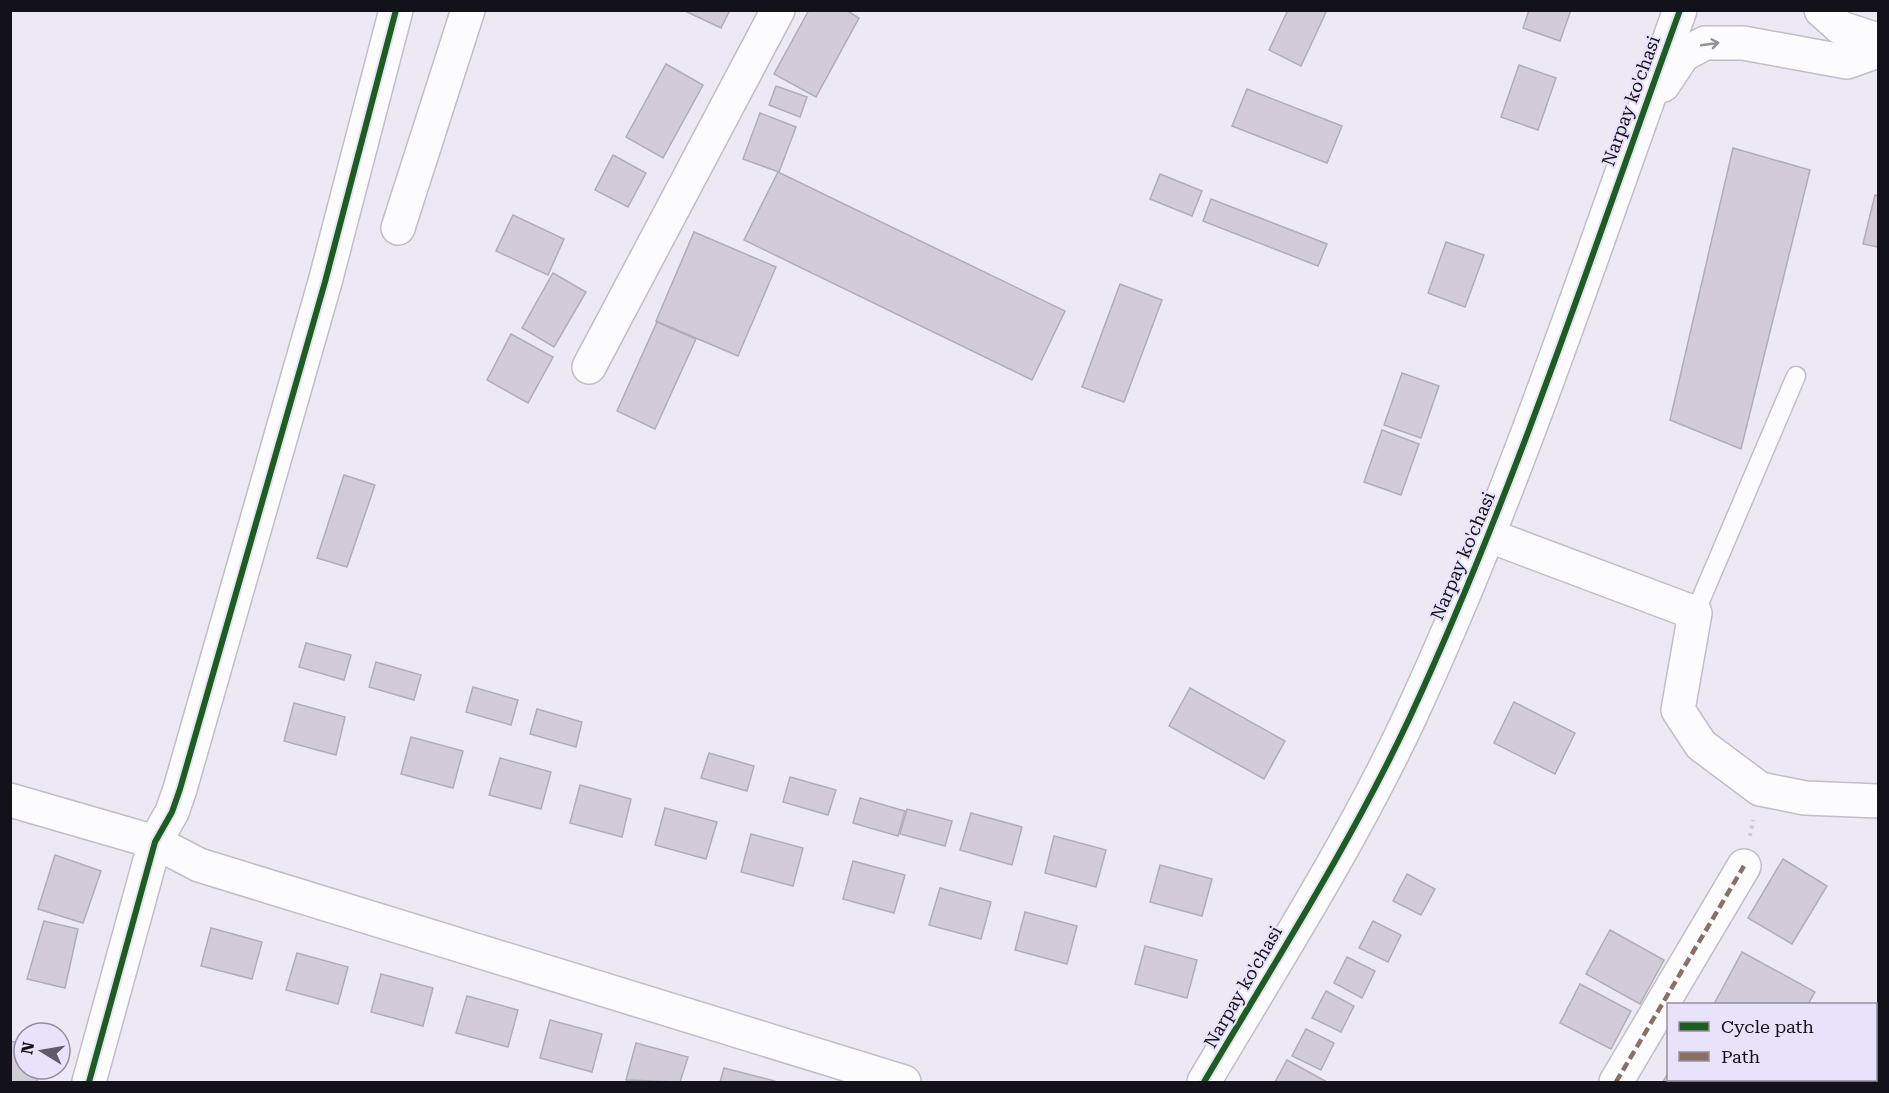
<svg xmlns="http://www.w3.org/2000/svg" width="1889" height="1093" font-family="'Roboto Serif',serif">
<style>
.building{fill:#d3ccd8;stroke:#b1adb5;stroke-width:1.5}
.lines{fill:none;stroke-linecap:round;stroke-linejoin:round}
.lane-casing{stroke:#c0bec7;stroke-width:21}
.street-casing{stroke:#c0bec7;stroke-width:36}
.secondary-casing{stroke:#c0bec7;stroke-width:36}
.path{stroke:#cccbcf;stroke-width:4;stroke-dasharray:3 4.5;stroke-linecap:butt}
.lane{stroke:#fcfcfe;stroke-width:18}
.street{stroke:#fcfcfe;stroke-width:33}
.secondary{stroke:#fcfcfe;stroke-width:33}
.quiet{stroke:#8d6e63;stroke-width:4.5;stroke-dasharray:9 4.5;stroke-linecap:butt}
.cycleway-casing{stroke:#e8e3fb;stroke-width:10}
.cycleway{stroke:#1b5e20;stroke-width:6}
.oneway{stroke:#939397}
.labels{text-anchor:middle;stroke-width:4.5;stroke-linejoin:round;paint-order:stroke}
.street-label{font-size:18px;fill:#13121a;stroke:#e8e3fb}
</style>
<rect width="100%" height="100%" fill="#ece9f5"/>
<!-- building -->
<g class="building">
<polygon points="683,10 730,10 721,28"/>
<polygon points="809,10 846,10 859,18 816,97 774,74"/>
<polygon points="1288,10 1327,10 1301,66 1269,50"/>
<polygon points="1529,10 1571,10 1560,41 1523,28"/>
<polygon points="666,64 703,85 663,158 626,137"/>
<polygon points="1519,65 1556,78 1538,130 1501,117"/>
<polygon points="776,86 807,97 800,117 769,105"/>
<polygon points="1247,89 1342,126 1327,163 1232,126"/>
<polygon points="760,113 796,127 779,172 743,159"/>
<polygon points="1733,148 1810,170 1741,449 1670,420"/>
<polygon points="613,155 646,173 628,207 595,190"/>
<polygon points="778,172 1065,311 1032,380 744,240"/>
<polygon points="1160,174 1202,191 1192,216 1150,199"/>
<polygon points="1875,195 1878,196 1878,247 1863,244"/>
<polygon points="1211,199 1327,244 1318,266 1203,221"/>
<polygon points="513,215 564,239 548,275 496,251"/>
<polygon points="694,232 776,267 738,356 656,321"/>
<polygon points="1446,242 1484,255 1465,307 1428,293"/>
<polygon points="553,273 586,292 554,347 522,328"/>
<polygon points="1120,284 1162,300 1124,402 1082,387"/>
<polygon points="657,322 696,339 655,429 617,411"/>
<polygon points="511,334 553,357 528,403 487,380"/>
<polygon points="1402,373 1439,386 1421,438 1384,425"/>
<polygon points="1382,430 1419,444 1401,495 1364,482"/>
<polygon points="344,475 375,485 347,567 317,558"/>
<polygon points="306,643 351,655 344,680 299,667"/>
<polygon points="376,662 421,675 414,700 369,687"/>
<polygon points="473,687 518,700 511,725 466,712"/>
<polygon points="1190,688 1285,741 1264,779 1169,726"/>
<polygon points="1514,702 1575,733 1555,774 1494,743"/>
<polygon points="294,703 345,717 336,755 284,741"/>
<polygon points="537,709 582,722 576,747 530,734"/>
<polygon points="411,737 463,751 453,788 401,774"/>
<polygon points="709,753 754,766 747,791 701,778"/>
<polygon points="500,758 551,772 541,809 489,795"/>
<polygon points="790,777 836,790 828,815 783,802"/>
<polygon points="580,785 631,799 622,837 570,823"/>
<polygon points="860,798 905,811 898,836 853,823"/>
<polygon points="665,808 717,822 706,859 655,845"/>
<polygon points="907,809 952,821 945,846 900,834"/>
<polygon points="971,813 1022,827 1012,865 960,850"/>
<polygon points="751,834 803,848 793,886 741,872"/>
<polygon points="1054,836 1106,850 1096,887 1045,873"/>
<polygon points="55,855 101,871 83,923 38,909"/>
<polygon points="1783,859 1827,886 1792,944 1748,918"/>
<polygon points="853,861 905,875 894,913 843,899"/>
<polygon points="1160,865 1212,879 1202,916 1150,902"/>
<polygon points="1407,874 1435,889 1421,915 1393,901"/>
<polygon points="940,888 991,902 981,939 929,925"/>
<polygon points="1025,912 1077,926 1067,964 1015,950"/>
<polygon points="44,921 78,929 65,988 27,979"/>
<polygon points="1373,921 1401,935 1388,962 1359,948"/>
<polygon points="211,928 262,942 252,979 201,966"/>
<polygon points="1610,930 1664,960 1640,1004 1586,974"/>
<polygon points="1145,946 1197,960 1187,998 1135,984"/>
<polygon points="1742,952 1815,992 1808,1004 1714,1004"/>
<polygon points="297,953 348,967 338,1004 286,990"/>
<polygon points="1347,957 1375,971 1362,998 1334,983"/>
<polygon points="381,974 433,988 423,1026 371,1012"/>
<polygon points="1580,984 1631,1011 1611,1049 1560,1023"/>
<polygon points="1326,991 1354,1006 1341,1032 1312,1018"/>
<polygon points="467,996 518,1010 508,1047 456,1033"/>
<polygon points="550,1020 602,1034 592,1072 540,1058"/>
<polygon points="1306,1029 1334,1043 1321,1070 1292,1056"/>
<polygon points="10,1041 24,1044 24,1069 40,1069 37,1082 10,1082"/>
<polygon points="636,1043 688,1057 680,1082 626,1080"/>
<polygon points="1287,1060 1327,1082 1275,1082"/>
<polygon points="724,1068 775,1081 775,1082 720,1082"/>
<polygon points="1668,1073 1668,1080 1742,1081 1663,1082"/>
</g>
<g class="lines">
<defs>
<polyline id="lane" points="1695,613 1796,376"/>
<g id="street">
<polyline points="398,228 468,10"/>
<polyline points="589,367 778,10"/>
<polyline points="1490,536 1695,613 1678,710 1701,745 1760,789 1805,798 1878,801"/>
<polyline points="10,800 155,842 199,865 904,1082"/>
<polyline points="89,1082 155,842 172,812 180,789 325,282 396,10"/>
<polyline points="1616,1082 1744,866"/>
</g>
<g id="secondary">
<polyline points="1821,10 1841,28 1878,40"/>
<polyline points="1663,85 1683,55 1705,43 1743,43 1847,62 1878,51"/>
<path d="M1204 1082C1275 962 1351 843 1410 717 1516 488 1594 247 1680 10"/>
</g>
</defs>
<!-- lane casing -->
<use href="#lane" class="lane-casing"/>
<!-- street casing -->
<use href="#street" class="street-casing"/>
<!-- secondary casing -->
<use href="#secondary" class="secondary-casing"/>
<!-- path -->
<polyline class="path" points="1750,836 1753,820"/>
<!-- lane -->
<use href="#lane" class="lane"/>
<!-- street -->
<use href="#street" class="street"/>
<!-- secondary -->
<use href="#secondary" class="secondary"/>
<!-- quiet -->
<polyline class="quiet" points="1616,1082 1744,866"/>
<defs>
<g id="cycleway">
<polyline points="89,1082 155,842 172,812 180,789 325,282 396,10"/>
<path d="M1204 1082C1275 962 1351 843 1410 717 1516 488 1594 247 1680 10"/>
</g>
</defs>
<!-- cycleway casing -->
<use href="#cycleway" class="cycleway-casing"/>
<!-- cycleway -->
<use href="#cycleway" class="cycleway"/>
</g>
<!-- one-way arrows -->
<defs><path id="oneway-shaft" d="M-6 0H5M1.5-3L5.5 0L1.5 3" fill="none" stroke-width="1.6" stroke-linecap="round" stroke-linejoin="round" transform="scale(1.5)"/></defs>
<use class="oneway" href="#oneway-shaft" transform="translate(1710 44) rotate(-8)"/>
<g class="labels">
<!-- street labels -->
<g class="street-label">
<text transform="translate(1631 101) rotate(-70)" y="6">Narpay ko'chasi</text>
<text transform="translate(1463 556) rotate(-67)" y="6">Narpay ko'chasi</text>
<text transform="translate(1243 987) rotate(-60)" y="6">Narpay ko'chasi</text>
</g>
</g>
<!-- border -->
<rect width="1889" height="1093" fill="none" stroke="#13121a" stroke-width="24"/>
<!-- legend -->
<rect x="1667" y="1003" width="210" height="78" fill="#e8e3fb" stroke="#938fa1" stroke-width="1.5"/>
<rect x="1679" y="1022" width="30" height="9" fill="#1b5e20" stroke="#938fa1" stroke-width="1.5"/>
<text x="1721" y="1033" font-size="18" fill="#13121a">Cycle path</text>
<rect x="1679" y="1052" width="30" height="9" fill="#8d6e63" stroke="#938fa1" stroke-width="1.5"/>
<text x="1721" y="1063" font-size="18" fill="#13121a">Path</text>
<!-- north arrow -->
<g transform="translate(42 1051) rotate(281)"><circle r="28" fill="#e8e3fb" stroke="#938fa1" stroke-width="1.5"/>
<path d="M0-4.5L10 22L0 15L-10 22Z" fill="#5f5d67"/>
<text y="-9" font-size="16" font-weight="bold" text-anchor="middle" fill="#13121a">N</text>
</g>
</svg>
